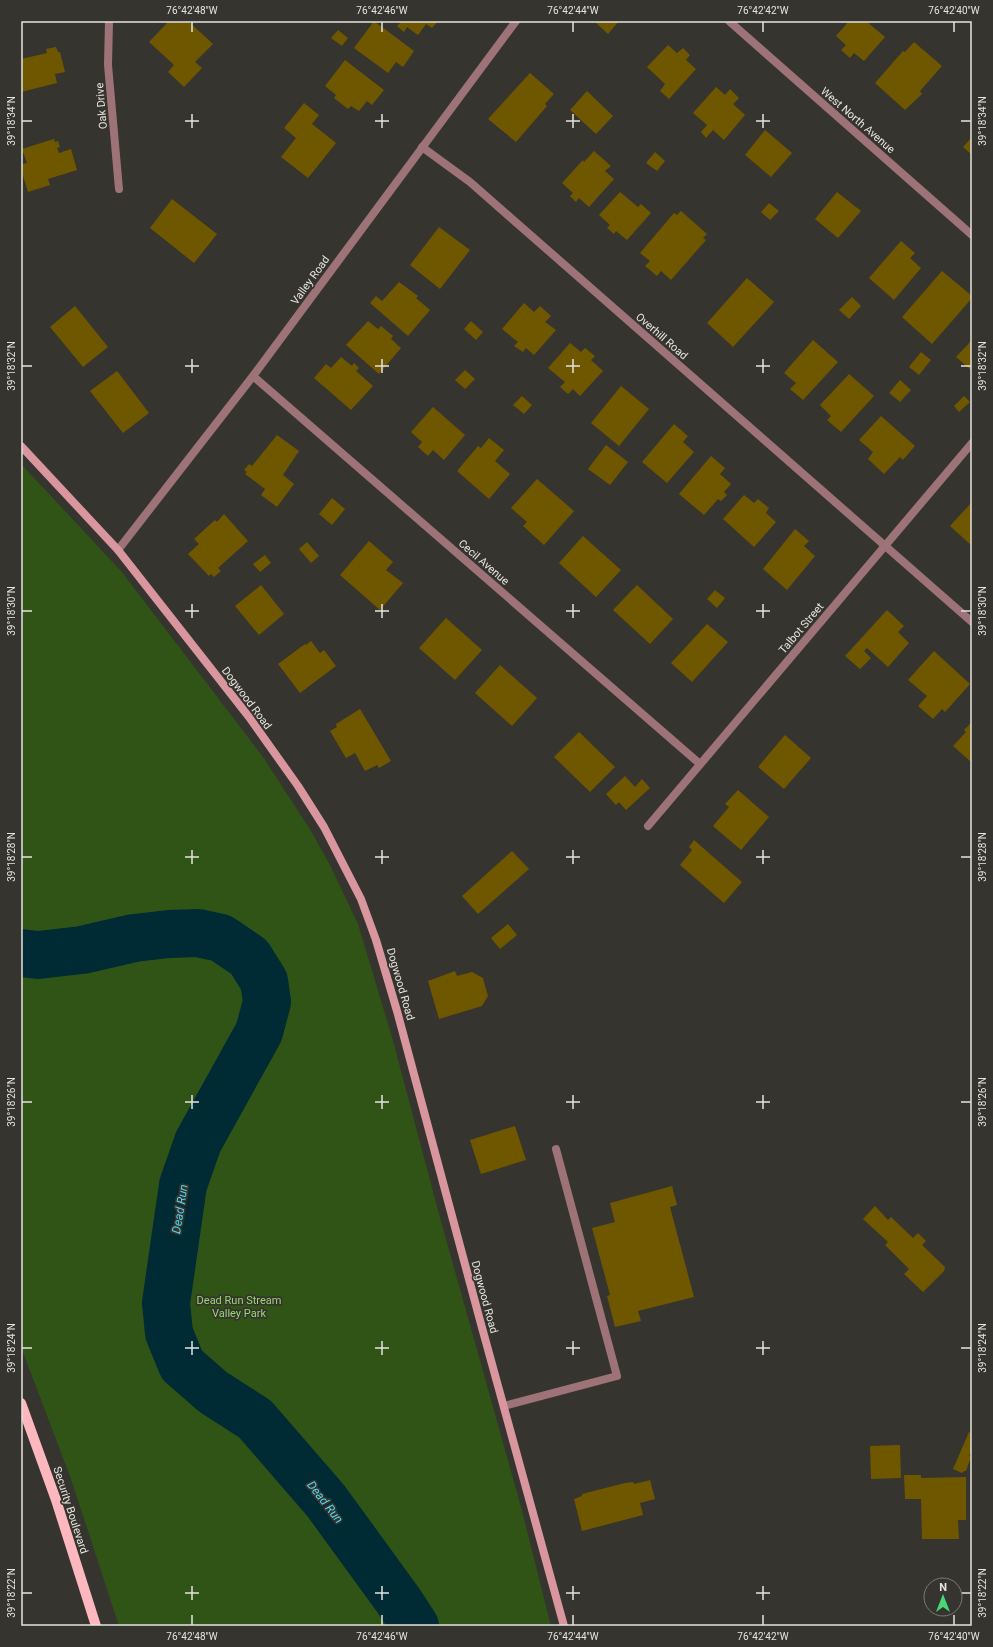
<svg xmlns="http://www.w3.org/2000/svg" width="993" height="1647" font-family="Roboto,sans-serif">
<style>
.green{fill:#305415}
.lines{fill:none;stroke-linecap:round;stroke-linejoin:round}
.river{stroke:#002b34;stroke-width:48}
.building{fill:#6f5700}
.lane{stroke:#9e7378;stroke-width:8}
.street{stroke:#9e7378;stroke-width:8}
.secondary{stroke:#da969e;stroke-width:8}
.primary{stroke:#fdb7bf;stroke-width:10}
.ticks{fill:none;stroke:#e5e4e0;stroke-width:1.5}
.labels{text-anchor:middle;stroke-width:3.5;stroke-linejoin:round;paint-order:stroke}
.street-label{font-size:11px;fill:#e5e4e0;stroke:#36342e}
.park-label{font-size:11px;fill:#97d770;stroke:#36342e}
.water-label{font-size:12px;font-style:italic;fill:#52d7f3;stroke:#36342e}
.neatline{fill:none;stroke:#e5e4e0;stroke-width:1.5}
.ticks-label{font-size:10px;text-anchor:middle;fill:#e5e4e0}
</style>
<rect width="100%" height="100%" fill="#36342e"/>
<!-- green -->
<polygon class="green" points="21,464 121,571 263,757 311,831 330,865 358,924 392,1037 439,1214 521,1507 551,1626 119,1626 71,1479 21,1347"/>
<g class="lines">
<!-- river -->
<polyline class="river" points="21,953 38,955 82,950 134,938 169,934 198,933 221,938 249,957 264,981 267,1002 259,1032 198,1142 183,1185 166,1303 169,1333 182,1365 213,1392 255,1419 326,1501 398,1600 415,1626"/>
</g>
<!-- building -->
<g class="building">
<polygon points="169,21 188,21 213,44 195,62 202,68 184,87 168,72 174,65 149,42"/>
<polygon points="374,21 414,51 403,67 396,62 388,73 354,48"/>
<polygon points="399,21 438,21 432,28 426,24 418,35 407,27 404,32 397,26 401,22"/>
<polygon points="594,21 619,21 608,34"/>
<polygon points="849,21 866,21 885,37 864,61 854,53 850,58 841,50 846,45 836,36"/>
<polygon points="338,30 348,38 342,46 331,38"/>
<polygon points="914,42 942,66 920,91 922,94 905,110 875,83 903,51 905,52"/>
<polygon points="668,45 677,53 683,48 690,55 686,60 696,69 669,99 660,91 665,84 647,67"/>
<polygon points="56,47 58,52 60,52 65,72 55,74 57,83 21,92 21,59 47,53 46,49"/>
<polygon points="345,60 384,90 372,105 367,101 359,111 351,106 348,109 334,98 336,95 325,86"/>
<polygon points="530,73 554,94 545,104 547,106 516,142 488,119"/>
<polygon points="716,87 725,95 730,89 739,98 733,104 745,115 724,140 713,130 706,138 701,132 707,125 693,113"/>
<polygon points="587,91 613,116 596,134 570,110"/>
<polygon points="304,103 319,115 312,124 336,143 308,178 281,157 296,138 284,128"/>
<polygon points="765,130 792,153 771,177 745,155"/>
<polygon points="972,137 972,155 963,147"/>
<polygon points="54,139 55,142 58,141 60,147 57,148 59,153 71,149 77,170 48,179 50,185 28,192 21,169 21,164 27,163 22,149"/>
<polygon points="594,151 611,166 605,171 614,179 589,207 579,198 576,202 570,196 573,193 562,183 583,160 584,162"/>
<polygon points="655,152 665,161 657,171 646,163"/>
<polygon points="620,192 638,207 641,204 651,213 627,240 616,231 614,234 607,228 610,225 599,215"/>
<polygon points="837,192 861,211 838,238 815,219"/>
<polygon points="172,199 217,234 194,263 150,228"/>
<polygon points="769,203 779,211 770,220 761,212"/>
<polygon points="681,211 707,234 703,238 706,240 671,280 661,271 657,276 645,266 650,261 640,253 674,213 677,215"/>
<polygon points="439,227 470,250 440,289 410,265"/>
<polygon points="901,241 915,253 910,258 921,268 894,300 869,278"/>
<polygon points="942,271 972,296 972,298 932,344 902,317"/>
<polygon points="747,278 774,302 733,347 707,323"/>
<polygon points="399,282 418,296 416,298 430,310 408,336 370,303 376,296 382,301"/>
<polygon points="852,297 861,306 849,319 839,310"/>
<polygon points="524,303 534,312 540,306 551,316 545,322 556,330 534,355 526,348 523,352 514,346 518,342 502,329"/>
<polygon points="75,306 108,347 83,367 50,327"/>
<polygon points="368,321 378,329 381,326 393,336 391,339 401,348 379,374 346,345"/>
<polygon points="471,321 483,332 476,340 464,329"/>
<polygon points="813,340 838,362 803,400 790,389 796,383 784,373"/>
<polygon points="972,340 972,371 956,357"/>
<polygon points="570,343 581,352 585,348 595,356 591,360 603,371 580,396 573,389 568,394 560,387 565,382 548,368"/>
<polygon points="921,352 931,360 919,375 909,367"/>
<polygon points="341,357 352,366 354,363 359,368 356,371 373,386 351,410 314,378 326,364 331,368"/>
<polygon points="465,370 475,379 465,389 455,380"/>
<polygon points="117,371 149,413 123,433 90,391"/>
<polygon points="849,374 874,396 841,432 827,420 831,416 820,405"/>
<polygon points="900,380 911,390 900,402 889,393"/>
<polygon points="621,386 649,409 619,446 591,423"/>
<polygon points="522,396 532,405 524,414 513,405"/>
<polygon points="964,396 970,402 959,412 954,406"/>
<polygon points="433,407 465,435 444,460 433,450 428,456 418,447 422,442 411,432"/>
<polygon points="881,416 915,446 903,460 900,457 884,474 868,459 873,452 859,440"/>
<polygon points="674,424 688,436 683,442 694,452 667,483 642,462"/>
<polygon points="277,435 299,451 283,475 294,484 277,507 261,495 265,489 245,474 247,472 244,470 249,464 252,466"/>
<polygon points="489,438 504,450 495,461 510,474 489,499 457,471 478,446 481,448"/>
<polygon points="606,445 628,462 610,485 588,469"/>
<polygon points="711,456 725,468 720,474 731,484 724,492 727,495 721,501 718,499 704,515 679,494"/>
<polygon points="537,479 574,511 544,545 523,526 527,522 511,508"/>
<polygon points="744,495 754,503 758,499 769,508 766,513 776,522 754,547 723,519"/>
<polygon points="332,498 345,509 332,525 319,514"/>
<polygon points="972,502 972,546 950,526"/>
<polygon points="224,514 248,541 218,568 221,571 214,577 211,574 209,576 188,554 199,544 194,539 215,520 217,522"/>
<polygon points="795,529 809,541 804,546 815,556 787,590 763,569"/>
<polygon points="583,536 621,570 596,597 559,563"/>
<polygon points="369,541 393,562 386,570 403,583 380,610 340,575"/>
<polygon points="307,542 319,556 311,563 299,549"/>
<polygon points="265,555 271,563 260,572 253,564"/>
<polygon points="261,585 284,614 259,635 235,606"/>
<polygon points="637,585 673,619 650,644 613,610"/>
<polygon points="715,590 725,598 717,608 707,599"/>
<polygon points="887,610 904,626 898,632 909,643 888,667 867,648 864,651 871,658 860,669 845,656"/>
<polygon points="446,618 482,650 455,680 419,648"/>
<polygon points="707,624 728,642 692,682 671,663"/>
<polygon points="311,641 320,653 324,650 336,666 300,693 278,664 305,644 306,645"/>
<polygon points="934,651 970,684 945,712 942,709 933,719 918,706 927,696 908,680"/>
<polygon points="500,665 537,698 512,726 475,693"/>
<polygon points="360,709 391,761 379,768 377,765 365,771 355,753 346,758 330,731 337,727 336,724"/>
<polygon points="972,722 972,760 970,761 953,746 966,732 964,730"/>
<polygon points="579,732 615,767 590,792 554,757"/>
<polygon points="785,735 811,758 784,789 758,767"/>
<polygon points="625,776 635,787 642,779 650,788 626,810 619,802 616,805 606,794"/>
<polygon points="738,790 769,817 741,850 713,826 729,807 725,804"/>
<polygon points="694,840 742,882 724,903 680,865 692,850 689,847"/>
<polygon points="512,851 529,869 478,914 462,896"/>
<polygon points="508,924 517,935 500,949 491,938"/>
<polygon points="455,971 457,976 472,972 483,978 488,996 482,1006 439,1019 428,981"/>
<polygon points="515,1126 526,1160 481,1174 470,1140"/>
<polygon points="672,1186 677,1205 670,1207 694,1297 638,1311 641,1321 615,1327 607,1296 610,1295 592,1228 615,1222 610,1203"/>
<polygon points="875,1206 888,1220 891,1217 913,1238 918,1233 926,1241 922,1245 945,1267 944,1271 923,1292 904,1274 909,1269 885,1245 888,1242 863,1219"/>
<polygon points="969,1432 972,1433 972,1450 969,1456 971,1457 966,1471 964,1471 962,1473 953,1469"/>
<polygon points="900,1445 901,1478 871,1479 870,1446"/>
<polygon points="904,1475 921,1475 921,1478 966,1477 966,1520 958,1520 959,1539 922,1539 921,1499 905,1499"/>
<polygon points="650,1480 655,1499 640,1503 643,1515 582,1531 574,1499 582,1496 582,1494 625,1483 633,1482 634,1484"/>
</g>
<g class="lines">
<!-- lane -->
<polyline class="lane" points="504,1406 617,1376 556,1149"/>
<!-- street -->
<g class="street">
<polyline points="109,21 108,65 119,189"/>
<polyline points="729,21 972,235"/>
<polyline points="422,147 470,182 972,622"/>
<polyline points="253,376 700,764"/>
<polyline points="118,550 253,376 516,21"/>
<polyline points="648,826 972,443"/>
</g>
<!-- secondary -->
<polyline class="secondary" points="21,446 118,550 249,717 298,786 324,827 361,899 376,940 397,1011 481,1324 564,1626"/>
<!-- primary -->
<polyline class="primary" points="21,1403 56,1500 96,1626"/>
</g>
<!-- ticks -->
<path class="ticks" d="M192 22V32M382 22V32M573 22V32M763 22V32M954 22V32M192 114V128M382 114V128M573 114V128M763 114V128M22 121H32M185 121H199M375 121H389M566 121H580M756 121H770M961 121H971M192 359V373M382 359V373M573 359V373M763 359V373M22 366H32M185 366H199M375 366H389M566 366H580M756 366H770M961 366H971M192 604V618M382 604V618M573 604V618M763 604V618M22 611H32M185 611H199M375 611H389M566 611H580M756 611H770M961 611H971M192 850V864M382 850V864M573 850V864M763 850V864M22 857H32M185 857H199M375 857H389M566 857H580M756 857H770M961 857H971M192 1095V1109M382 1095V1109M573 1095V1109M763 1095V1109M22 1102H32M185 1102H199M375 1102H389M566 1102H580M756 1102H770M961 1102H971M192 1341V1355M382 1341V1355M573 1341V1355M763 1341V1355M22 1348H32M185 1348H199M375 1348H389M566 1348H580M756 1348H770M961 1348H971M192 1586V1600M382 1586V1600M573 1586V1600M763 1586V1600M22 1593H32M185 1593H199M375 1593H389M566 1593H580M756 1593H770M961 1593H971M192 1615V1625M382 1615V1625M573 1615V1625M763 1615V1625M954 1615V1625"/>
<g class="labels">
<!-- street labels -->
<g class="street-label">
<text transform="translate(101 106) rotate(-95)" y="4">Oak Drive</text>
<text transform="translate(858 120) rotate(41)" y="4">West North Avenue</text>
<text transform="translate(310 280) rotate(-54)" y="4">Valley Road</text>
<text transform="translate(662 336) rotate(41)" y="4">Overhill Road</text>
<text transform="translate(484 562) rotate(41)" y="4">Cecil Avenue</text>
<text transform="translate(801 628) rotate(-50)" y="4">Talbot Street</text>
<text transform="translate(247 698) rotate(53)" y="4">Dogwood Road</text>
<text transform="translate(401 984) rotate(74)" y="4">Dogwood Road</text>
<text transform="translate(485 1297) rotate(75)" y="4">Dogwood Road</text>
<text transform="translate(71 1510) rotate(72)" y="4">Security Boulevard</text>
</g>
<!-- park labels -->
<g class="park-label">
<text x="239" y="1304">Dead Run Stream<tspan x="239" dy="13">Valley Park</tspan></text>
</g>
<!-- water labels -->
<g class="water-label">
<text transform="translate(180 1209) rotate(-81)" y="4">Dead Run</text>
<text transform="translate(325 1502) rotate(52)" y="4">Dead Run</text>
</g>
</g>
<!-- border -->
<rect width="993" height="1647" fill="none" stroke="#36342e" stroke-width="44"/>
<!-- north arrow -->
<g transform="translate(943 1597)"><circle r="19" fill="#36342e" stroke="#7c7a75"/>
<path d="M0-3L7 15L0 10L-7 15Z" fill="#4ad677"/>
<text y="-6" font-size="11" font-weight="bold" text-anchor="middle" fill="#e5e4e0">N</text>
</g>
<rect x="22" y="22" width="949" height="1603" class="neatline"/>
<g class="ticks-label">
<text x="192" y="14">76°42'48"W</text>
<text x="382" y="14">76°42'46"W</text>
<text x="573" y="14">76°42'44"W</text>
<text x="763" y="14">76°42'42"W</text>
<text x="954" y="14">76°42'40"W</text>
<text transform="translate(11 121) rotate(-90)" y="4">39°18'34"N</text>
<text transform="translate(982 121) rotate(-90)" y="4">39°18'34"N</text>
<text transform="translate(11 366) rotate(-90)" y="4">39°18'32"N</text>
<text transform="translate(982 366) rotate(-90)" y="4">39°18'32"N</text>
<text transform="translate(11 611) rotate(-90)" y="4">39°18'30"N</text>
<text transform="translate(982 611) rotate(-90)" y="4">39°18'30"N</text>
<text transform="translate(11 857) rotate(-90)" y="4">39°18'28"N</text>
<text transform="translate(982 857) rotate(-90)" y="4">39°18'28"N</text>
<text transform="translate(11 1102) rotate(-90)" y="4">39°18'26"N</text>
<text transform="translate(982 1102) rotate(-90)" y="4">39°18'26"N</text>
<text transform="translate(11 1348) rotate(-90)" y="4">39°18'24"N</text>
<text transform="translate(982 1348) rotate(-90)" y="4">39°18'24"N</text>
<text transform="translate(11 1593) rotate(-90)" y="4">39°18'22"N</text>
<text transform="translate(982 1593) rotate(-90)" y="4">39°18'22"N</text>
<text x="192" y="1640">76°42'48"W</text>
<text x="382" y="1640">76°42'46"W</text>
<text x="573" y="1640">76°42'44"W</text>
<text x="763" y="1640">76°42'42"W</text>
<text x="954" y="1640">76°42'40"W</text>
</g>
</svg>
